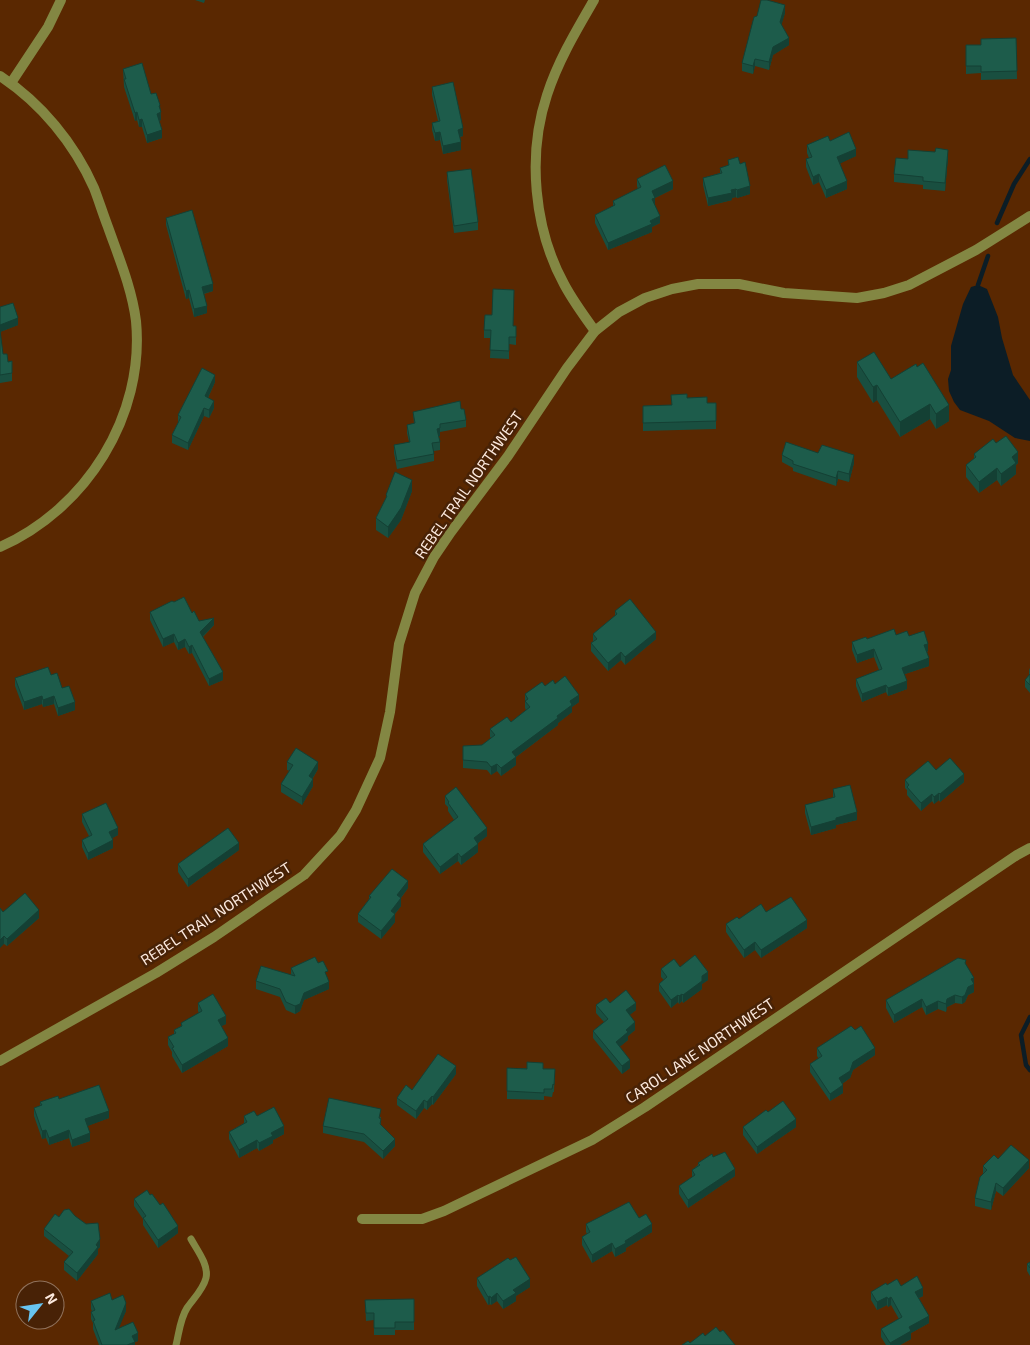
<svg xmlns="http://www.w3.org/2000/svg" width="1030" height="1345" font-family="'Exo 2',sans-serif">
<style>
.water{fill:#0c1d26}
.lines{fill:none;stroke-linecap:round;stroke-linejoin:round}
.stream{stroke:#0c1d26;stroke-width:4.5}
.lane{stroke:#838743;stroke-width:7}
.street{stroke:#838743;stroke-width:10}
.wall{fill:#194f40}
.shaded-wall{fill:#144034}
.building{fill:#1d5c4b;stroke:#144034}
.labels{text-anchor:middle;stroke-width:5;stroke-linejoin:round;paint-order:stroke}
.street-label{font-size:15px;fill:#fce9de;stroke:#482206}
</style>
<rect width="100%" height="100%" fill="#5a2801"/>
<!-- water -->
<polygon class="water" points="978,285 987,289 998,317 1002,338 1013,375 1030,400 1030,441 1015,438 989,421 960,410 954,402 949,391 948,379 951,370 951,346 963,304 971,287"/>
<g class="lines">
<!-- stream -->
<g class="stream">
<polyline points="997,223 1014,184 1030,159"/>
<polyline points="978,285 988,256"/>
<polyline points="1030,1017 1021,1035 1026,1065 1030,1070"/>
</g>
<!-- lane -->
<path class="lane" d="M176 1345C179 1333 180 1319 187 1308 193 1299 203 1290 206 1278 209 1265 197 1250 191 1239"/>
<!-- street -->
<g class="street">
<path d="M594 0C576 31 558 61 547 95 527 155 534 229 564 284 573 301 584 316 595 331"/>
<path d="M0 76C41 103 74 143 94 188 99 201 103 214 108 227 119 258 132 289 136 321 145 416 86 509 0 547"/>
<polyline points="11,83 48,27 61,0"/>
<polyline points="0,1061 156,973 214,937 304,875 340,836 356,810 380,758 390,712 399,644 415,593 434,557 451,532 508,456 567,368 595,331 619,312 645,298 672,289 698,284 739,284 784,293 857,298 884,293 909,285 976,250 1030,216"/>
<polyline points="362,1219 422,1219 444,1211 592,1140 645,1107 1017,855 1030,848"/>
</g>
</g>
<!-- wall -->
<g class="wall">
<polygon points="195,0 205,0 204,3"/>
<polygon points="785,13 781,25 789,45 773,55 769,70 755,66 753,74 742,71 742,63"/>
<polygon points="1016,38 1017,79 981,80 981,73 966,74 966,45 981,45"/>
<polygon points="123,69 151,94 160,105 161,120 159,121 162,138 147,143 142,127 139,127 137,120 135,121 124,87"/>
<polygon points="432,87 463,136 460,137 461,150 443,154 440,140 435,141 432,130 432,123 438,121 432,95"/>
<polygon points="830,141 856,156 840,163 847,189 826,198 819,182 813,185 806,167 806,159 809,158 807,153 807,145"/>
<polygon points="948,157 945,191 923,189 923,185 894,182 894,174 908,159"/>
<polygon points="728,160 740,164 750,194 737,198 736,197 732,198 732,200 708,206 703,185 703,178 720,173 720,168 728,166"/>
<polygon points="447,172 478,222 478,230 454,233 447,180"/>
<polygon points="637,179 673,189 655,198 655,205 660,223 652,227 652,232 608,250 595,223 595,215 613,206 613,201 638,189 637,186"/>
<polygon points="166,218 213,291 204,294 207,313 194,317 189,298 186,299 166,225"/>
<polygon points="0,307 18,325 0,332 3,354 8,362 12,361 12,381 0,383"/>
<polygon points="513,326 516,326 516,345 509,344 509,359 490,358 491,338 484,338 484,330"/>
<polygon points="857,362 891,379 916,364 949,421 936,429 930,419 900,437 877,400 873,403 857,377"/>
<polygon points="215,382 208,398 214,408 209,418 204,416 188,450 172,443 172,435 178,423 178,415"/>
<polygon points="687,398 707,403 716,403 716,429 643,431 643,406 671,405"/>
<polygon points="461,409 466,420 466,427 440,432 440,436 438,436 440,442 440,450 434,451 434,461 397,469 394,453 394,445 409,442 407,433 407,425 414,424 413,412"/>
<polygon points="996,443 1018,463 1016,465 1016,474 1001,486 997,480 979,493 966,477 966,465 974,459 974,454"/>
<polygon points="818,453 854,463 849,482 838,479 836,486 793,471 793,468 782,462 782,455"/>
<polygon points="412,491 401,520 388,538 376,530 376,518 386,499 386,495"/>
<polygon points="615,611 656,639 625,665 621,660 608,671 591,651 591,643 593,642 593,634 615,616"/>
<polygon points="150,612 192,613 199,621 214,625 203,637 223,680 209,686 192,653 189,654 185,647 178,650 174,642 163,647 150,620"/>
<polygon points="896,635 909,636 928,651 927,652 929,666 905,674 907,689 888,696 886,692 862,702 856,686 856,679 879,670 874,657 857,663 852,650 852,642"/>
<polygon points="1030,668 1030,693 1025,687 1025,680 1029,676 1029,670"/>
<polygon points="51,675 62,688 75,710 58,716 54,704 43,707 42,704 24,710 15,686 15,678"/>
<polygon points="555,684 579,702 572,707 572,712 558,723 558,725 516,757 516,765 501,776 497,771 491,775 487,770 463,768 463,760 491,738 490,737 490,729 511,722 526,710 525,708 525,694 545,686"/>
<polygon points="287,762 318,769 313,778 313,786 302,805 281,792 281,784 290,771 287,770"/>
<polygon points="936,770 964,782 940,802 939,800 934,804 932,801 921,811 907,795 907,790 905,788 905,780"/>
<polygon points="833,789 857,820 836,825 836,828 811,835 805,813 805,805 833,798"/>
<polygon points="445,796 487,836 478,843 478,852 461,865 458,861 440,874 423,852 423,844 454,820 448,811 448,807 445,804"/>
<polygon points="82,814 118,835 112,838 113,848 88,860 82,847 82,840 89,836 82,822"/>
<polygon points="239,850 188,887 178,872 178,864"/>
<polygon points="408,888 401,898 401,906 395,914 395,922 381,939 358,922 358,914 369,899 369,896"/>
<polygon points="3,912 39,918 7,946 4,944"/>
<polygon points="766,912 807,928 761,958 755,950 744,958 726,932 726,924"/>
<polygon points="318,963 328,978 329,989 304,1000 300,1011 295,1014 286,1010 280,997 256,989 256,981 291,975 291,968"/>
<polygon points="966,965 974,978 974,992 968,995 965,1002 962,1004 955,1003 947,1007 946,1012 938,1009 926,1015 922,1007 894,1023 886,1008 886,1000"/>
<polygon points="680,967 708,980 702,984 702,989 683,1003 682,1001 679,1004 678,1002 671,1008 659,991 659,984 664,980 661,977 661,969"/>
<polygon points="198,1003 226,1024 221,1026 228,1046 182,1073 172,1056 172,1052 168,1045 168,1037 174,1034 174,1030 181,1026 181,1023 199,1013 198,1011"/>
<polygon points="610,1003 636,1010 629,1015 635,1030 628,1036 628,1040 619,1047 630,1068 622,1074 593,1038 593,1031 604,1022 596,1013 596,1005"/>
<polygon points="855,1030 875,1055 853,1070 850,1078 842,1084 843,1093 830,1101 810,1072 810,1064 819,1059 817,1056 817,1048"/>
<polygon points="507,1068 555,1069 554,1092 553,1092 552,1097 544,1096 544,1100 507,1099"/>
<polygon points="456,1074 433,1105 432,1104 427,1110 424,1108 416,1119 397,1105 397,1098 412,1090"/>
<polygon points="59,1099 109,1118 87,1126 90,1141 72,1147 69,1138 49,1145 46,1138 42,1139 34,1116 34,1108 40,1106 40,1102"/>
<polygon points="768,1112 796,1127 757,1154 743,1135 743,1127"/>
<polygon points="244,1116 257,1116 284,1134 273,1140 273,1143 259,1151 257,1148 239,1158 229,1139 229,1132 244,1123"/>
<polygon points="381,1117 381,1125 395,1146 383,1159 364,1142 323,1133 323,1126"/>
<polygon points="713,1157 735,1176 688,1208 679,1194 679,1186 692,1178 692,1170 698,1165 698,1163"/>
<polygon points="998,1159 1029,1168 1003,1196 996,1191 991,1210 975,1206 975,1198 983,1173 983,1166"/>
<polygon points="134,1199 178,1233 158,1248 143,1225 143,1219 134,1206"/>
<polygon points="639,1218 652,1232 626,1248 626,1251 615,1257 612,1251 592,1263 582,1245 582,1237 587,1234 586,1232 586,1224"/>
<polygon points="44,1229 100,1247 98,1249 98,1254 77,1281 64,1270 64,1262 69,1256 44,1236"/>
<polygon points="1030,1262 1030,1276 1027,1271 1027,1264"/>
<polygon points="477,1278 530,1287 516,1296 516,1301 503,1309 497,1301 491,1305 490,1304 488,1305 477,1286"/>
<polygon points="887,1285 901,1286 923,1296 919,1298 929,1323 911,1333 911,1339 900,1345 886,1345 881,1337 881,1329 899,1319 891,1305 888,1307 887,1305 877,1310 871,1300 871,1292"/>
<polygon points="414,1299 414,1330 395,1330 395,1335 374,1335 374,1320 366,1321 365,1300"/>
<polygon points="112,1300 126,1311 118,1328 138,1341 135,1342 135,1345 99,1345 93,1329 93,1323 91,1319 91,1312 92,1311 91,1309 91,1301"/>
</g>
<!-- shaded-wall -->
<g class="shaded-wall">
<polygon points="785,5 785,13 780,30 780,22"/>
<polygon points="789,38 789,45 773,55 769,70 769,62 773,47"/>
<polygon points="755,59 755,66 753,74 753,66"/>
<polygon points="160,105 161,120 157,121 157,114 159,106"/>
<polygon points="137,112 137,120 135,121 135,113"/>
<polygon points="142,119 142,127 139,127 139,120"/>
<polygon points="463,128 463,136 458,137 458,130"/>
<polygon points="162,130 162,138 147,143 147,135"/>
<polygon points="440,132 440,140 435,141 435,133"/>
<polygon points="461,142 461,150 443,154 443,146"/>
<polygon points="856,149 856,156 837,165 837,157"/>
<polygon points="948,150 948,157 945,191 945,183"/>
<polygon points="819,174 819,182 813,185 813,177"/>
<polygon points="673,181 673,189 655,198 655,205 652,207 652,191"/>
<polygon points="847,181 847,189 826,198 826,190"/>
<polygon points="750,186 750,194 737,198 737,190"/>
<polygon points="736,189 736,197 732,198 732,200 708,206 708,198"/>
<polygon points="660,216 660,223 652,227 652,232 608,250 608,243"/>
<polygon points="213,284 213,291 202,294 202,287"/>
<polygon points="189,290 189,298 186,299 186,291"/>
<polygon points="207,306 207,313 194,317 194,309"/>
<polygon points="18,318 18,325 0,332 0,325"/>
<polygon points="215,375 215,382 205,404 205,396"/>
<polygon points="877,385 877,400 873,403 873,387"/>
<polygon points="214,401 214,408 209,418 209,410"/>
<polygon points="930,404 930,419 900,437 900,422"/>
<polygon points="949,405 949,421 936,429 936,414"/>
<polygon points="204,408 204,416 188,450 188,443"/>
<polygon points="440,428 440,436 437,436 437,429"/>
<polygon points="1018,452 1018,463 1016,465 1016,474 1001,486 1001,474 1012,457"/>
<polygon points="854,455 854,463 849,482 849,474"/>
<polygon points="997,468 997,480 979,493 979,482"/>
<polygon points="838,471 838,479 836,486 836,478"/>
<polygon points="412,480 412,491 401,520 388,538 388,527"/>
<polygon points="214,618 214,625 200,639 200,632"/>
<polygon points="656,632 656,639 625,665 625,657"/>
<polygon points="174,634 174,642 163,647 163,639"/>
<polygon points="185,639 185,647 178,650 178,643"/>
<polygon points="928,644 928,651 924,653 924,645"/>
<polygon points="192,645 192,653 189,654 189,647"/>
<polygon points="874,649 874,657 857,663 857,655"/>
<polygon points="621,652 621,660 608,671 608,663"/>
<polygon points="929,658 929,666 902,675 902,668"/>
<polygon points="223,672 223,680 209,686 209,679"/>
<polygon points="907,681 907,689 888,696 888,688"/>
<polygon points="886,685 886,692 862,702 862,694"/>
<polygon points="579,695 579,702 572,707 572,712 558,723 558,725 513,759 516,757 516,765 501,776 501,768 512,752 557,716 570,701"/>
<polygon points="42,696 42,704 24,710 24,702"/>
<polygon points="54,696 54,704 43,707 43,700"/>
<polygon points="75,702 75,710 58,716 58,708"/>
<polygon points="318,762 318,769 309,784 309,776"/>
<polygon points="497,764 497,771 491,775 491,767"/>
<polygon points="964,774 964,782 940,802 940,794"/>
<polygon points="313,779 313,786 302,805 302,797"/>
<polygon points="939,793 939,800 934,804 934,797"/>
<polygon points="932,794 932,801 921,811 921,803"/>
<polygon points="857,812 857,820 836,825 836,828 811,835 811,827 836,818"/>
<polygon points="118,828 118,835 109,840 109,832"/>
<polygon points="487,828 487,836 474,846 474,838"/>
<polygon points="113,840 113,848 88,860 88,853"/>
<polygon points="239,843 239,850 188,887 188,879"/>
<polygon points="478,844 478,852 461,865 461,857"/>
<polygon points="458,853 458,861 440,874 440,867"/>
<polygon points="408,881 408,888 397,903 397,895"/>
<polygon points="401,898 401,906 393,916 395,914 395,922 381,939 381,931 391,911"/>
<polygon points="39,910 39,918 7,946 7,939"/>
<polygon points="807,920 807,928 761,958 761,950"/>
<polygon points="4,936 4,944 0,948 0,940"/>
<polygon points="755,942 755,950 744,958 744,950"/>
<polygon points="708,972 708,980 702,984 702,989 683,1003 683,995 702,976"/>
<polygon points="974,978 974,992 968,995 965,1002 962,1004 962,997 971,979"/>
<polygon points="329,982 329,989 304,1000 300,1011 295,1014 295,1006 304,993"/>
<polygon points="682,994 682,1001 679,1004 679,996"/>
<polygon points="678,995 678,1002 671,1008 671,1000"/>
<polygon points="955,995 955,1003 947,1007 946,1012 946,1004 947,999"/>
<polygon points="922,999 922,1007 894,1023 894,1015"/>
<polygon points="938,1001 938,1009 926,1015 926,1007"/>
<polygon points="636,1003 636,1010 626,1018 626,1010"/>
<polygon points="226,1016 226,1024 218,1028 218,1020"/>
<polygon points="635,1022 635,1030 628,1036 628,1040 616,1050 616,1042 626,1030"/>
<polygon points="228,1038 228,1046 182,1073 182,1065"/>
<polygon points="875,1048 875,1055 853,1070 850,1078 839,1086 839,1078 853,1062"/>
<polygon points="630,1060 630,1068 622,1074 622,1066"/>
<polygon points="456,1066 456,1074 433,1105 433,1097"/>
<polygon points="843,1085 843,1093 830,1101 830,1094"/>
<polygon points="432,1096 432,1104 427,1110 427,1102"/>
<polygon points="424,1100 424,1108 416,1119 416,1111"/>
<polygon points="109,1111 109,1118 85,1127 85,1119"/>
<polygon points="796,1119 796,1127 757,1154 757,1147"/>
<polygon points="284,1126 284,1134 273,1140 273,1143 259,1151 259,1143 271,1133"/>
<polygon points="46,1130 46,1138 42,1139 42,1131"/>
<polygon points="69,1130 69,1138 49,1145 49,1138"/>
<polygon points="90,1133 90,1141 72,1147 72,1140"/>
<polygon points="395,1139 395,1146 383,1159 383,1151"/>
<polygon points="257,1140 257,1148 239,1158 239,1150"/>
<polygon points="1029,1160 1029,1168 1003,1196 1003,1188"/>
<polygon points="735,1169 735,1176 688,1208 688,1200"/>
<polygon points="996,1183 996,1191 991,1210 991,1202"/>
<polygon points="652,1224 652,1232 626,1248 626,1251 615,1257 615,1249 625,1241"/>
<polygon points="178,1226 178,1233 158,1248 158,1240"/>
<polygon points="100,1239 100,1247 98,1249 98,1254 77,1281 77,1273"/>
<polygon points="612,1243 612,1251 592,1263 592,1255"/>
<polygon points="530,1279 530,1287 516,1296 516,1301 503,1309 503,1301 513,1290"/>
<polygon points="923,1288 923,1296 915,1300 915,1292"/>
<polygon points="497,1293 497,1301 491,1305 491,1298"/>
<polygon points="490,1296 490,1304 488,1305 488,1297"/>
<polygon points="887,1297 887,1305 877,1310 877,1302"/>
<polygon points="891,1297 891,1305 888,1307 888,1299"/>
<polygon points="126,1303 126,1311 115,1338 115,1330"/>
<polygon points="929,1316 929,1323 911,1333 911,1339 900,1345 890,1345 890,1343 909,1327"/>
<polygon points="138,1333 138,1341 135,1342 135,1345 127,1345 132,1336"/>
</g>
<!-- building -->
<g class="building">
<polygon points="761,0 767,0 785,5 780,22 789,38 773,47 769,62 755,59 753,66 742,63 754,17 757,16"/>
<polygon points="1016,38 1017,71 981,72 981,66 966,66 966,45 981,45 981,39"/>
<polygon points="142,63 151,94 156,93 160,105 159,106 161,112 157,114 162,130 147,135 142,119 139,120 137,112 135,113 124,79 126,79 123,69"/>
<polygon points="453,82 463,128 458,130 461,142 443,146 440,132 435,133 432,123 440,121 432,87"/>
<polygon points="849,132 856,149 837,157 847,181 826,190 819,174 813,177 806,159 812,157 807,145 828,136 830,141"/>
<polygon points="936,148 948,150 945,183 923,181 923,177 894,174 896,158 908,159 908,150 935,152"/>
<polygon points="738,157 740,164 745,162 750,186 737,190 736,189 731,190 732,193 708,198 703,178 722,173 720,168 729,165 728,160"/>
<polygon points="665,165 673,181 652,191 655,198 652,199 660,216 650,221 652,224 608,243 595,215 615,205 613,201 641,187 637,179"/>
<polygon points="471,169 478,222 454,226 447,172"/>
<polygon points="192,210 213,284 202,287 207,306 194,309 189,290 186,291 166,218"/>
<polygon points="493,289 514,290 513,326 516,326 516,337 509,337 509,351 490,350 491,330 484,330 485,315 492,315"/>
<polygon points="13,303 18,318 0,325 0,307"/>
<polygon points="0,330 3,354 7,354 8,362 12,361 12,373 0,375"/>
<polygon points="874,352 891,379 916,364 917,367 923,363 949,405 936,414 930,404 900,422 877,385 873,387 857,362"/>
<polygon points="202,368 215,375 205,396 214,401 209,410 204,408 188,443 172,435 181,417 178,415"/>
<polygon points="687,394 687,398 707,397 707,403 716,403 716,421 643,423 643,406 672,405 671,395"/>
<polygon points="460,401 461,409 464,409 466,420 440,424 440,428 437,429 440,442 432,443 434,454 397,461 394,445 410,442 407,425 415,423 413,412"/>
<polygon points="1006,436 1018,452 1012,457 1016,463 1001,474 997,468 979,482 966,465 976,457 974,454 993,439 996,443"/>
<polygon points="786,442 818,453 822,445 854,455 849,474 838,471 836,478 793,464 793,461 782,455"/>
<polygon points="395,472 412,480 401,508 388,527 376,518 387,496 386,495"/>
<polygon points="184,597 192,613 194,611 199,621 214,618 200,632 223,672 209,679 192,645 189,647 185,639 178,643 174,634 163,639 150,612 172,601 174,602"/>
<polygon points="630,599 656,632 625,657 621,652 608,663 591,643 597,639 593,634 617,614 615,611"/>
<polygon points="894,629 896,635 907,631 909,636 924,631 928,644 924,645 929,658 902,668 907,681 888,688 886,685 862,694 856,679 882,669 874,649 857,655 852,642 866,637 867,639"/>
<polygon points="48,667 51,675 57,673 62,688 69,686 75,702 58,708 54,696 43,700 42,696 24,702 15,678"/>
<polygon points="1030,674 1030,685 1025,680"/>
<polygon points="565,676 579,695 570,701 572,705 557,716 558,718 512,752 516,757 501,768 497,764 491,767 487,762 463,760 463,746 482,745 495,735 490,729 507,717 511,722 530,707 525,701 528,699 525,694 542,682 545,686 553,680 555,684"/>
<polygon points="296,748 318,762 309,776 313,779 302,797 281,784 293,765 287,762"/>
<polygon points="950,758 964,774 940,794 939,793 934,797 932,794 921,803 907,787 909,785 905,780 928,761 936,770"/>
<polygon points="850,785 857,812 836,818 836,820 811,827 805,805 835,797 833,789"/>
<polygon points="456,787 487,828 474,838 478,844 461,857 458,853 440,867 423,844 458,817 448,803 449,802 445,796"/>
<polygon points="106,803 118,828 109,832 113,840 88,853 82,840 92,835 82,814"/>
<polygon points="228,828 239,843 188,879 178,864"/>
<polygon points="392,869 408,881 397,895 401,898 391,911 395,914 381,931 358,914 371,897 369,896"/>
<polygon points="25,893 39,910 7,939 4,936 0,940 0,908 3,912"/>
<polygon points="791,897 807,920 761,950 755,942 744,950 726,924 737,917 739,919 761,904 766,912"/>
<polygon points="695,955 708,972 702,976 702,981 683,995 682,994 679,996 678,995 671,1000 659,984 667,977 661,969 674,959 680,967"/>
<polygon points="315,957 318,963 323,961 328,971 325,972 329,982 304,993 300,1004 295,1006 286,1002 280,989 256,981 261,966 295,976 291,968"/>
<polygon points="958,958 966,960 965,963 974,978 971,979 974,984 968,987 965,995 962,997 955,995 947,999 946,1004 938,1001 926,1007 922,999 894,1015 886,1000"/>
<polygon points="626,990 636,1003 626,1010 635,1022 626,1030 628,1032 616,1042 630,1060 622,1066 593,1031 608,1019 596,1005 606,998 610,1003"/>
<polygon points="213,994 226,1016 218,1020 228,1038 182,1065 172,1048 174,1047 168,1037 176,1033 174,1030 182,1026 181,1023 202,1011 198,1003"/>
<polygon points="851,1026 855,1030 861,1026 875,1048 853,1062 850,1071 839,1078 843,1085 830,1094 810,1064 822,1056 817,1048"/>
<polygon points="438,1054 456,1066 433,1097 432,1096 427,1102 424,1100 416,1111 397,1098 406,1085 412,1090"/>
<polygon points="527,1062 543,1063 543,1069 555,1069 554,1085 553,1084 552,1089 544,1089 544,1093 507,1091 507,1068 527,1069"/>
<polygon points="99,1085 109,1111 85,1119 90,1133 72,1140 69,1130 49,1138 46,1130 42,1131 34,1108 42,1105 40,1102 58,1096 59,1099"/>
<polygon points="329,1098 381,1109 379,1118 381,1119 380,1124 395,1139 383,1151 364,1134 323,1126"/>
<polygon points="783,1101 796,1119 757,1147 743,1127 766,1110 768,1112"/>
<polygon points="274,1107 284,1126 271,1133 273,1136 259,1143 257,1140 239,1150 229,1132 247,1122 244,1116 254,1111 257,1116"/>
<polygon points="1011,1145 1029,1160 1003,1188 996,1183 991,1202 975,1198 980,1177 987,1170 983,1166 994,1155 998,1159"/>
<polygon points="725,1152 735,1169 688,1200 679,1186 695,1175 692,1170 700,1165 698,1163 712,1154 713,1157"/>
<polygon points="147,1190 150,1195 152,1194 160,1205 163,1203 178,1226 158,1240 143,1218 146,1216 134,1199"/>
<polygon points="629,1202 639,1218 646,1214 652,1224 625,1241 626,1243 615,1249 612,1243 592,1255 582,1237 590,1232 586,1224"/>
<polygon points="69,1209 75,1216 86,1224 98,1223 100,1239 96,1245 98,1247 77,1273 64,1262 73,1252 44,1229 55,1214 59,1217 64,1210"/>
<polygon points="516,1257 530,1279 513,1290 516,1293 503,1301 497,1293 491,1298 490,1296 488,1297 477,1278 508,1258 510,1260"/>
<polygon points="1030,1262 1030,1268 1027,1264"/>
<polygon points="917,1276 923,1288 915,1292 929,1316 909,1327 911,1331 890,1343 881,1329 902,1317 891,1297 888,1299 887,1297 877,1302 871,1292 886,1283 887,1285 897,1279 901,1286"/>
<polygon points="110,1293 112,1300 123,1295 126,1303 115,1330 133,1322 138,1333 132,1336 135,1342 127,1345 102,1345 93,1321 95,1320 91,1312 95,1310 91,1301"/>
<polygon points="414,1299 414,1322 395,1322 395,1328 374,1328 374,1313 366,1313 365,1300"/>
<polygon points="716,1327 720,1332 723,1330 735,1345 682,1345 688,1341 690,1343 703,1333 705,1336"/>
</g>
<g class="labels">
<!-- street labels -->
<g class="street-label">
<text transform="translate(469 485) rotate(-55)" y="5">REBEL TRAIL NORTHWEST</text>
<text transform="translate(216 914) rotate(-33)" y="5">REBEL TRAIL NORTHWEST</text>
<text transform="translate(700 1051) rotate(-34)" y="5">CAROL LANE NORTHWEST</text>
</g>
</g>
<!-- north arrow -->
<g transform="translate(40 1305) rotate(60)"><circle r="24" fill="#482206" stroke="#90725c"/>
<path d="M0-4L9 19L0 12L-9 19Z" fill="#68c4f0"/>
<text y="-8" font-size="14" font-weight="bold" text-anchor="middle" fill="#fce9de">N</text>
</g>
</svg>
